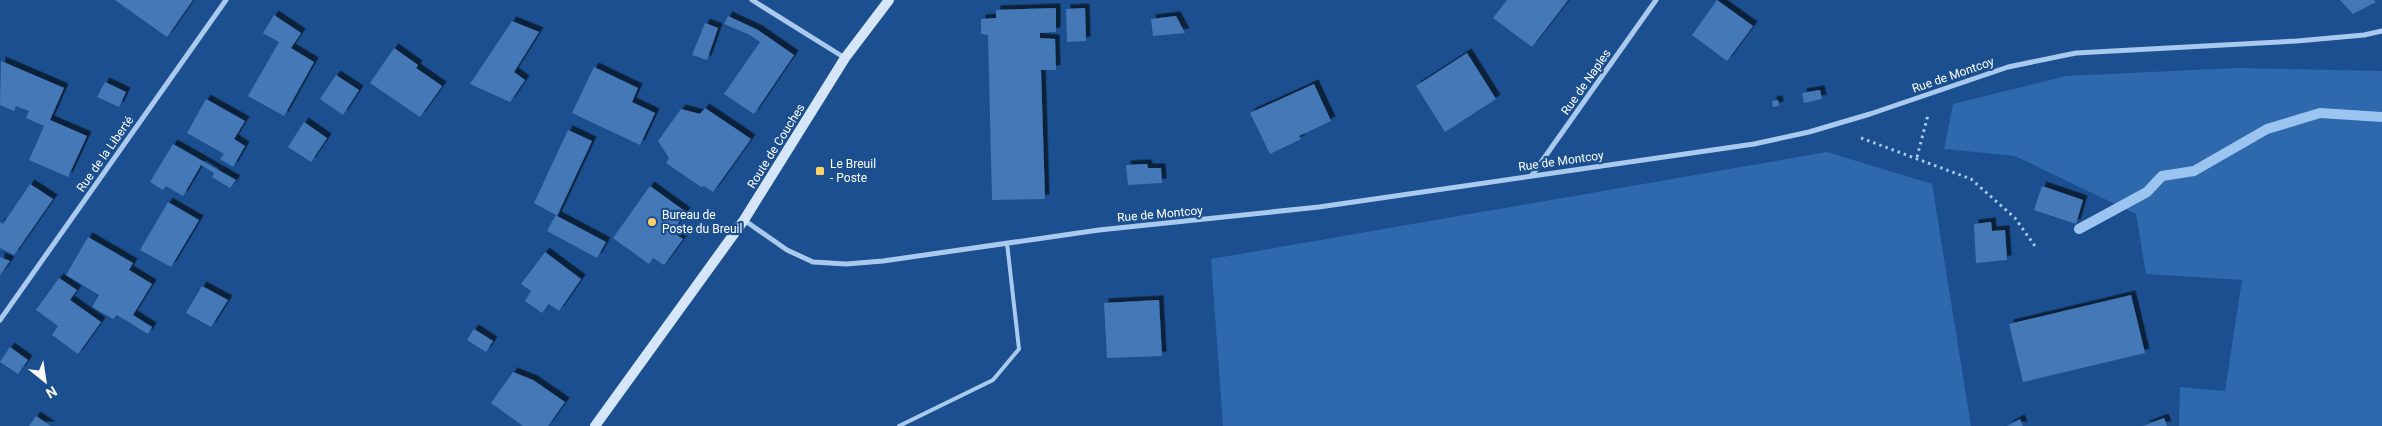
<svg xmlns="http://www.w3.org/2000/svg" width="2382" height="426" font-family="Roboto,sans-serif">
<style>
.grass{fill:#2e69ad}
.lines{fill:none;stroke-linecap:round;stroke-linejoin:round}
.stream{stroke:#9cc4f0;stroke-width:10}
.building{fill:#4478b7;filter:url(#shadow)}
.path{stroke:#a9c9ee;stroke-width:3;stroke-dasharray:2.5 4;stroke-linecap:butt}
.service{stroke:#a9c9ee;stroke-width:4}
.minor{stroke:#a9c9ee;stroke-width:5}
.secondary{stroke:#d6e6fa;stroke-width:10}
.poi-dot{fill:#ffd166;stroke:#1b4f8f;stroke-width:2}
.labels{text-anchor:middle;stroke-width:4.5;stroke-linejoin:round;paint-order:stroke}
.street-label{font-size:12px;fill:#fff;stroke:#1b4f8f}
.poi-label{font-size:12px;fill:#fff;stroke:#1b4f8f;text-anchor:start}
</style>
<defs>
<filter id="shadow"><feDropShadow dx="4.5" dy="-4.5" stdDeviation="0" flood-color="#0009"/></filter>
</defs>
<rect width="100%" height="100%" fill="#1b4f8f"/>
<!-- grass -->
<g class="grass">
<polygon points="2236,68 2382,71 2382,426 2179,426 2180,387 2225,391 2242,280 2146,274 2136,214 2015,156 1944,149 1953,104 2066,76"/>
<polygon points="1827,152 1932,184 1971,426 1223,426 1211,259"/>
</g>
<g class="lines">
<!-- stream -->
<polyline class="stream" points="2079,229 2147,192 2162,176 2194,171 2267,129 2320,113 2382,117"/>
</g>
<!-- building -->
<g class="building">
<polygon points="115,0 193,0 167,37"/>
<polygon points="1507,0 1568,0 1532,47 1493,18"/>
<polygon points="1717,0 1753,26 1727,61 1692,35"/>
<polygon points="2340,0 2374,0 2376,2 2353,14"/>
<polygon points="1056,8 1056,32 1040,33 1040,38 1055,39 1056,70 1041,70 1045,199 992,200 988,35 981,34 981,19 996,18 996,10"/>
<polygon points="1085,8 1086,41 1067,42 1066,9"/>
<polygon points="274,15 301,33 291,48 314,62 284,116 248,96 279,42 263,33"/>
<polygon points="728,16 758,30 794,55 754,114 724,94 760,42 750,35 724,24"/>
<polygon points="1176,16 1185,33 1153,36 1151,19"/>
<polygon points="512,21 539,32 514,72 525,80 510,102 470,84"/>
<polygon points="705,23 718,28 707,60 692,55"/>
<polygon points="394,48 418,65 416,68 442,86 420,117 370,83"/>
<polygon points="1467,53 1496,99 1445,132 1416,86"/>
<polygon points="1,61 64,88 50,120 87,136 68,177 29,160 44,126 26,118 29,111 16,106 14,111 0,105"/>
<polygon points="594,67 638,88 632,102 655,113 640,145 572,113"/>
<polygon points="336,75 359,90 343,115 320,99"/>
<polygon points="105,82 126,92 119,107 97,97"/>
<polygon points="1314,84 1331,121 1299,136 1301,139 1270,154 1250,113"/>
<polygon points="1820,90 1822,99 1804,103 1802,93"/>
<polygon points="206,99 245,121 234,139 245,146 233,167 220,159 224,154 187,133"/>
<polygon points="1778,100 1779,106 1773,107 1772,101"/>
<polygon points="705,108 751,139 713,192 704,186 701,187 666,163 669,158 658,141 681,109 700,114"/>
<polygon points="304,122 327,138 311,162 288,147"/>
<polygon points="568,130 592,141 557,216 606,242 597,258 547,231 556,215 534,203"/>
<polygon points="173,144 236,180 230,188 212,177 214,173 201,165 183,196 166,186 163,190 150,182"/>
<polygon points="1147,164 1148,168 1161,168 1162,183 1128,185 1126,165"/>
<polygon points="30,184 53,199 14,255 0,248 0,222 3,224"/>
<polygon points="650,186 686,212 672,232 683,239 664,265 653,258 649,264 613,238"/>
<polygon points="2042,186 2083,200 2076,224 2034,210"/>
<polygon points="168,202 199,220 171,267 140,250"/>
<polygon points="1991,222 1992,231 2005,230 2007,260 1976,263 1974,224"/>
<polygon points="88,237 133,263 129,270 152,284 133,315 152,327 148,334 117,315 113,319 92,307 99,295 66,275"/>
<polygon points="545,252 581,279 559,311 549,304 542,313 525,301 531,291 521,284"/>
<polygon points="0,257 10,261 0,275"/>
<polygon points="59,278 77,290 70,300 101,322 78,354 52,335 58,326 36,310"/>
<polygon points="202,286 228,300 211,327 186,313"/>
<polygon points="2131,295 2145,353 2023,382 2009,324"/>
<polygon points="1159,300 1162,356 1107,358 1104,303"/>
<polygon points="474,329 493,341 486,352 467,340"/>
<polygon points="10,347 28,360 18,374 0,362"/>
<polygon points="513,372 533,380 565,402 548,426 523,426 491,403"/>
<polygon points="36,416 51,426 29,426"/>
<polygon points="2164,418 2167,426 2143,426"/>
<polygon points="2020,419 2023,426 2007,426"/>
</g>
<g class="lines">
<!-- path -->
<g class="path">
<polyline points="1861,138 1971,179 2015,218 2037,249"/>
<polyline points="1917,157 1928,115"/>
</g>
<!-- service -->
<polyline class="service" points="899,426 993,380 1019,349 1007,243"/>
<!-- minor -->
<g class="minor">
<polyline points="752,0 845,58"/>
<polyline points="1532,175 1656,0"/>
<polyline points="744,220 787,250 813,262 846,264 883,261 1099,230 1319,207 1754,144 1809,132 1870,114 2008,67 2076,53 2297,41 2364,35 2382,31"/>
<polyline points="0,320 226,0"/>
</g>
<!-- secondary -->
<polyline class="secondary" points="595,426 744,220 845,58 889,0"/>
</g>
<!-- markers -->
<g class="poi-dot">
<rect x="815" y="166" width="10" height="10" rx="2.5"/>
<circle cx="652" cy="222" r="5"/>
</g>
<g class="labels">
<!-- street labels -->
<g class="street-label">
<text transform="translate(1953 75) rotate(-19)" y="4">Rue de Montcoy</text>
<text transform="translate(1586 82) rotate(-55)" y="4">Rue de Naples</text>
<text transform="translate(776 146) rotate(-58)" y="4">Route de Couches</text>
<text transform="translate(105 154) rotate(-55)" y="4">Rue de la Liberté</text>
<text transform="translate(1561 161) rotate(-8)" y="4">Rue de Montcoy</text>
<text transform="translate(1160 214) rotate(-5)" y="4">Rue de Montcoy</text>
</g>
<!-- poi labels -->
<g class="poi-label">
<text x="830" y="168">Le Breuil<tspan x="830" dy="14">- Poste</tspan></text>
<text x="662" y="219">Bureau de<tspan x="662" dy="14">Poste du Breuil</tspan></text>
</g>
</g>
<!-- north arrow -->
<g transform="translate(45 381) rotate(150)" stroke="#1b4f8f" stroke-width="4" paint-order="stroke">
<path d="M0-4L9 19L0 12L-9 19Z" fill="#ffffff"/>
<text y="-8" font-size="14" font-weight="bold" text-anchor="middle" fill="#ffffff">N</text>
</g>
</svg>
